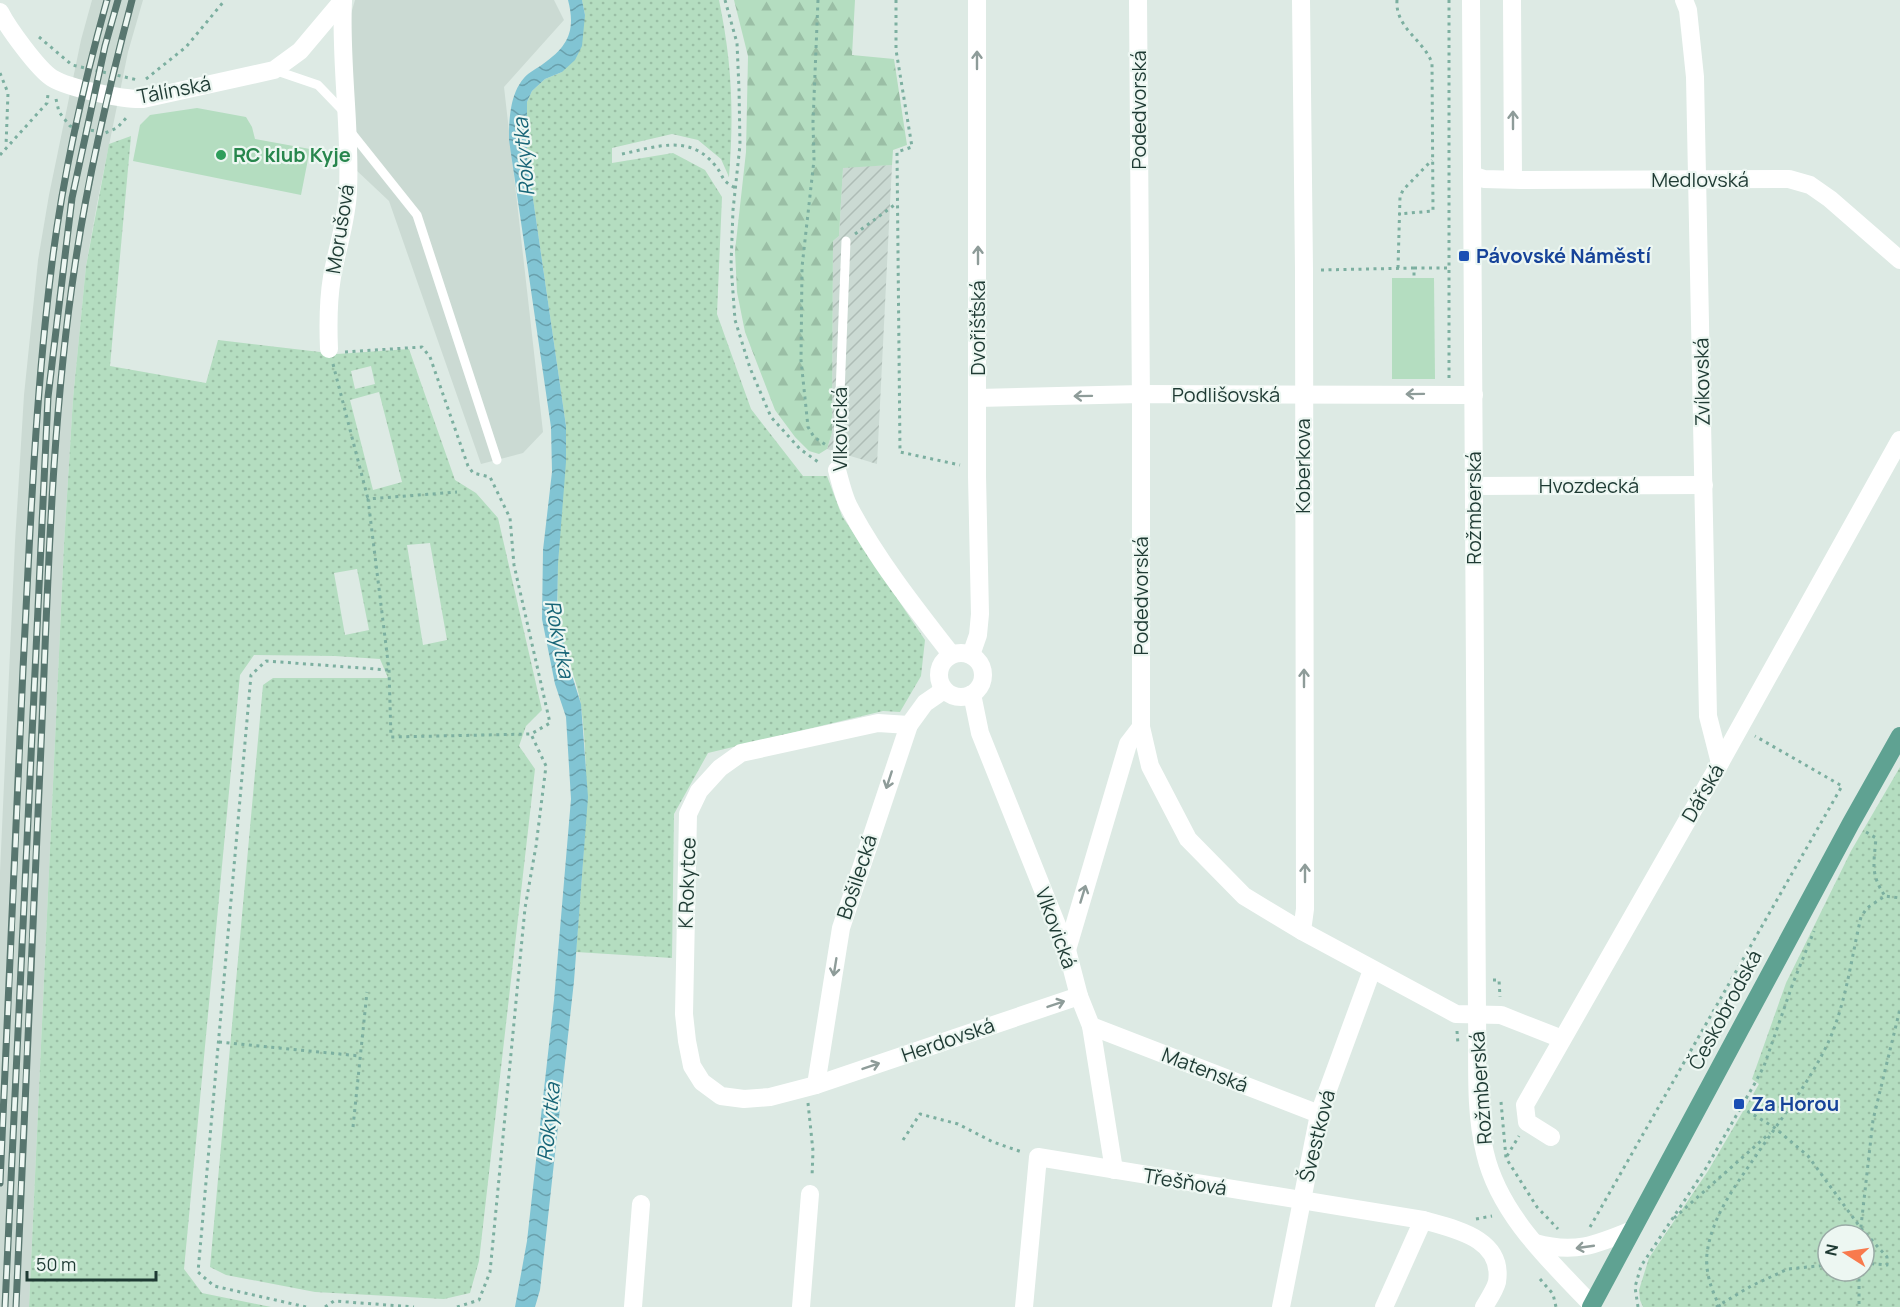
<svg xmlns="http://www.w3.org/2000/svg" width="1900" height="1307" font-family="Manrope,sans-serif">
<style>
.built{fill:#cbdad3}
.industrial{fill:url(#industrial-furrows)}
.grass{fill:url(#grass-dots);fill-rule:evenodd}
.forest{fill:url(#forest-firs)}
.park{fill:#b4ddc0}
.water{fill:url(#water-waves)}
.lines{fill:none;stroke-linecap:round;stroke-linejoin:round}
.path{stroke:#7cafa0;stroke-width:3;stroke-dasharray:3 4.5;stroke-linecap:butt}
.lane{stroke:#fff;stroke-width:9}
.street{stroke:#fff;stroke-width:18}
.secondary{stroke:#fff;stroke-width:18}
.primary{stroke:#5fa292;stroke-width:18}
.rail-casing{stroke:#58766f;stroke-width:7}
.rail{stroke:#edf7f2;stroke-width:4.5;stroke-dasharray:14;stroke-linecap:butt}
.oneway{stroke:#8e9c99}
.leisure-dot{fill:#2e9e5b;stroke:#edf7f2;stroke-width:2}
.transit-dot{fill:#1a4fb4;stroke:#edf7f2;stroke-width:2}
.labels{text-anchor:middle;stroke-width:4.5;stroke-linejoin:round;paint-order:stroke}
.street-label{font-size:20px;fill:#1e3a33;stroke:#edf7f2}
.leisure-label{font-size:20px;font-weight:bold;fill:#27864d;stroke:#edf7f2;text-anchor:start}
.transit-label{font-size:20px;font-weight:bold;fill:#164399;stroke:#edf7f2;text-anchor:start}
.water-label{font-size:21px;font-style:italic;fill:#176577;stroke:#edf7f2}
</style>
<defs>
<pattern id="industrial-furrows" width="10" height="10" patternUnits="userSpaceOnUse" patternTransform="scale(1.5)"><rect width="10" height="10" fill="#cbdad3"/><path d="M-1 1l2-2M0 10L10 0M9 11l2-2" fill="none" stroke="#aebcb6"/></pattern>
<pattern id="grass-dots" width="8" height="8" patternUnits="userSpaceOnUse" patternTransform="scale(1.5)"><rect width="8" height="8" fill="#b4ddc0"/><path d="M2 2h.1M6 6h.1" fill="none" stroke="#9abea5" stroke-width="1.8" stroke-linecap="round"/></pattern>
<pattern id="forest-firs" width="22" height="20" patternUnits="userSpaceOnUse" patternTransform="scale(1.5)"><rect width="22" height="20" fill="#b4ddc0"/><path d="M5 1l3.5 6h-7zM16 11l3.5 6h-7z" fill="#9abea5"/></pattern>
<pattern id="water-waves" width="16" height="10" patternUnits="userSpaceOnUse" patternTransform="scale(1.5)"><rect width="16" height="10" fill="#81c4d3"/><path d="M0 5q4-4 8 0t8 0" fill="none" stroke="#69a0ac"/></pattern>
</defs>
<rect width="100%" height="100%" fill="#ddeae4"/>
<!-- built -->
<g class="built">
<polygon points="92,0 143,0 128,52 97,204 86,266 73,399 64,544 29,1307 0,1307 0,872 15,542 24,395 38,260 49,195 81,40"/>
<polygon points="355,0 554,0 564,20 504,87 543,432 523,453 481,464 389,201 355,169 346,31"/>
</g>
<!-- industrial -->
<polygon class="industrial" points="892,165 877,464 827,449 832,433 833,241 839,236 843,167"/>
<!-- grass -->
<g class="grass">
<path d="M582 0H719C732 63 734 112 729 177L721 159 698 140 672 134 612 148V163L673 153 705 170 722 197 717 314 751 409 803 476H827L842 516 925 640 921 676 900 712 883 711 708 753 674 814 672 958 576 952C582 870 592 788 581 706 577 675 559 645 558 613 555 551 565 488 566 426L527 157V102L532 91 545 79 562 72 585 15Z"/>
<path d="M131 136 110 366 206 383 218 340 337 354 409 349 455 480 476 493 498 518 542 710 526 726 519 746 535 769 479 1261 470 1293 444 1299 315 1292 226 1275 210 1267 263 685 273 678H388L380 659 335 656 254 655 240 675 184 1269 202 1293 271 1307H29L64 544 73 399 86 266 109 144ZM371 366 375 384 355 389 351 371ZM379 392 402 482 373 490 350 400ZM430 543 447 640 423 645 407 545ZM357 569 369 630 345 635 334 573Z"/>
<path d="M1900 767V1307H1643L1640 1300 1639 1290 1649 1258 1708 1171 1759 1084 1752 1079 1786 983 1851 851ZM1828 1235H1864V1271H1828Z"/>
</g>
<!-- forest -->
<polygon class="forest" points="734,0 855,0 852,55 894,59 907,145 893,150 892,165 843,168 839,236 833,241 832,433 827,449 819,454 809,451 795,437 775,410 745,332 737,292 735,251 746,152 748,56"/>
<!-- park -->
<g class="park">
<polygon points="197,108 246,117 252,127 255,139 310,149 301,195 133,161 140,125 150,115"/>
<polygon points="1392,278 1434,278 1435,379 1392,379"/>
</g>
<!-- water -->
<path class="water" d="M568 0H582L585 15 582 46 575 60 562 72 545 79 532 91 527 102V157L566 426V462L558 564 557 616 570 669 581 704 588 797 574 981 540 1290 535 1307H515L527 1241 554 1000 571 799 566 717 555 684 542 619 543 550 552 472 551 427 509 140C509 119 510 94 524 78 529 72 538 68 543 64 568 46 576 31 568 0Z"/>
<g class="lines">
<!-- path -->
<g class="path">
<polyline points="725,0 737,43 739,89 740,145 733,210 731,265 735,320 750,368 771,417 800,449 821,464"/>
<polyline points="818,0 813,122 814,160 802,267 801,360 808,427 814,437 826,445"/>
<polyline points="896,0 896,50 912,147 897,152 900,452 960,465"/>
<path d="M1397 0C1395 28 1423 39 1432 63L1433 211 1399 214"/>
<polyline points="39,37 72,65 138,80"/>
<polyline points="0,73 8,93 6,146"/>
<polyline points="146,79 186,47 225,0"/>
<polyline points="56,99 59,112 70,126 105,133 117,128 128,116"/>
<path d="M622 154C655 147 689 134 714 164 724 175 720 181 736 188"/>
<polyline points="0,155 47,103 48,94"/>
<polyline points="855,234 897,203"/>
<polyline points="1398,268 1400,197 1403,190 1432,160"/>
<polyline points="1414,268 1448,268"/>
<polyline points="1321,270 1414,268 1414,278"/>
<polyline points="345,352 422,347 430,357 468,466 473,473 490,477 510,518 514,565 550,723 531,734 391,737 389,670 368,499 457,492"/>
<polyline points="333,364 368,499"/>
<polyline points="1449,378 1449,0"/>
<path d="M1866 832 1876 838C1874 863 1870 874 1885 896"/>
<polyline points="1493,980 1499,980 1500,997"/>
<polyline points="1457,1031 1458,1045"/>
<polyline points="219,1042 360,1056"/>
<polyline points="1501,1102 1506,1158 1537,1207 1558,1229"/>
<polyline points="808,1103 813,1151 812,1177"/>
<polyline points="1741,1107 1775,1128 1808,1156 1860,1227 1887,1257 1887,1265 1864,1263"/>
<polyline points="353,1127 367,992"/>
<polyline points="903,1140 920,1114 958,1124 993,1142 1022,1152"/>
<polyline points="1507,1156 1519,1136"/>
<polyline points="1674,1218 1770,1133"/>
<polyline points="1476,1219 1492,1216"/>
<polyline points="1590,1227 1842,786 1755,736"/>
<polyline points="1860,1235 1873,1120 1900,1009"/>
<polyline points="1859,1271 1859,1307"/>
<polyline points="1540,1279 1553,1294 1556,1307"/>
<polyline points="306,1307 214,1286 198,1272 251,675 266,661 389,670"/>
<polyline points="325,1307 334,1301 414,1307"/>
<polyline points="457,1307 479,1300 490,1272 525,908 536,846 546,766 531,734"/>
<polyline points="1638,1307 1635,1287 1641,1266 1706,1168 1755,1083 1764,1066 1793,983 1814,931"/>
<polyline points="1716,1307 1751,1286 1788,1269 1828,1265"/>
<path d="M1720 1307C1712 1291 1705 1273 1707 1254 1711 1219 1733 1189 1753 1160 1778 1123 1807 1086 1827 1045 1846 1005 1851 959 1861 917L1867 908 1885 896 1900 898"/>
</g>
<!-- lane -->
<g class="lane">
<polyline points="274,70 318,85 344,112"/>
<polyline points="350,131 417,215 497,460"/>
<polyline points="837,470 846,241"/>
</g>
<!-- street -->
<g class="street">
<polyline points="1138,0 1141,407 1141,727 1150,766 1188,839 1244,896 1302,931 1456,1014 1501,1015 1562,1039"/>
<polyline points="1301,0 1304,270 1305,909 1302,931"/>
<polyline points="1512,0 1513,179"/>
<polyline points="1684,0 1688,10 1695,77 1708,716 1720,763"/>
<path d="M0 12C8 28 38 69 52 78 68 88 124 100 143 99L274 70 300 51 343 0"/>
<polyline points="1472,175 1484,179 1521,180 1789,179 1810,185 1830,199 1900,260"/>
<path d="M329 349C328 325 328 301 332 277 337 248 347 220 348 191 351 128 340 64 343 0"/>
<polyline points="978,398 1141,394 1474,395"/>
<path d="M837 470C840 481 843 494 848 505 875 557 915 608 951 654"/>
<polyline points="1474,486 1704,485"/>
<circle cx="961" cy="675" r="22"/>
<polyline points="971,655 978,635 980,614 977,476 977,0"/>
<polyline points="972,694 980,733 1067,950 1079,996 1091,1026 1114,1170"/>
<polyline points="909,725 878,723 741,753 720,768 699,791 688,814 684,1014 687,1041 692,1066 702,1082 721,1096 744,1099 770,1097 816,1085 1079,996"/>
<polyline points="1067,950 1128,744 1141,727"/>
<polyline points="1091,1026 1319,1114"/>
<polyline points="816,1085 841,928 909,725 925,703 944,690"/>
<polyline points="1551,1137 1527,1122 1525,1105 1720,763 1900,440"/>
<polyline points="633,1307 641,1204"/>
<polyline points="801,1307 810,1194"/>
<path d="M1024 1307 1038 1157 1423 1220C1454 1229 1504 1238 1497 1282 1495 1290 1488 1300 1484 1307"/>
<polyline points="1281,1307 1319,1114 1372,970"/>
<polyline points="1384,1307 1423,1220"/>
</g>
<!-- secondary -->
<g class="secondary">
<path d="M1471 0 1477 1015C1478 1060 1474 1108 1485 1153 1499 1214 1550 1261 1592 1305"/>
<path d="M1535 1243C1574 1254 1596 1245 1632 1230"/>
</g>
<!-- primary -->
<polyline class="primary" points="1591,1307 1851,823 1900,736"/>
<defs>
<g id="rail">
<path d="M0 1183C8 1011 16 840 23 669 30 534 35 398 52 263 63 175 83 86 107 0"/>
<polyline points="5,1307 48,397 72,198 105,46 118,0"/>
<path d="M16 1307C24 1120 32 933 41 746 48 586 51 423 75 265 88 175 109 87 132 0"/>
</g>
</defs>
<!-- rail casing -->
<use href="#rail" class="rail-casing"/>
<!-- rail -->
<use href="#rail" class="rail"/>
</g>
<!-- one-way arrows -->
<defs><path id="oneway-shaft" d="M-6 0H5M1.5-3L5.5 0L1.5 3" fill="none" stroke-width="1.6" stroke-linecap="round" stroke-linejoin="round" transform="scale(1.5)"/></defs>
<g class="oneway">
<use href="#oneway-shaft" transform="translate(977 60) rotate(-90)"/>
<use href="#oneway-shaft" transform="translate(1513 120) rotate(-90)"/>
<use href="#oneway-shaft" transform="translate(978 255) rotate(-90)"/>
<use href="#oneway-shaft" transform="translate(1415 394) rotate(179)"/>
<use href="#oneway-shaft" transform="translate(1083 396) rotate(179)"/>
<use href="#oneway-shaft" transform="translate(1304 678) rotate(-90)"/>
<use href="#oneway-shaft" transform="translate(889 780) rotate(108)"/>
<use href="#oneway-shaft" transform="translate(1305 873) rotate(-90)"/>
<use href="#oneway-shaft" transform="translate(1083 894) rotate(-73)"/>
<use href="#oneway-shaft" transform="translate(835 967) rotate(99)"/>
<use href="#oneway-shaft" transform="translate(1056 1004) rotate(-19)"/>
<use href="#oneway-shaft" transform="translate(871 1066) rotate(-19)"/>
<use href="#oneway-shaft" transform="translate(1585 1247) rotate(172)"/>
</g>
<!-- markers -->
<circle class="leisure-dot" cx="221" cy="155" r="6"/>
<g class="transit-dot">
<rect x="1458" y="250" width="12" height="12" rx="3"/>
<rect x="1733" y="1098" width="12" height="12" rx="3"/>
</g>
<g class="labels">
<!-- street labels -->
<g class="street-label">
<text transform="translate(174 90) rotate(-11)" y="7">Tálínská</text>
<text transform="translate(1139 110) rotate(-90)" y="7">Podedvorská</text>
<text x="1700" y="187">Medlovská</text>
<text transform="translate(340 229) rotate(-81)" y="7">Morušová</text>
<text transform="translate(978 328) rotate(-90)" y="7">Dvořišťská</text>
<text transform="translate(1702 382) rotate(-91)" y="7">Zvíkovská</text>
<text x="1226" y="402">Podlišovská</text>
<text transform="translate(840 429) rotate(-90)" y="7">Vlkovická</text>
<text transform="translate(1303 466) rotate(-90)" y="7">Koberkova</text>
<text x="1589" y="493">Hvozdecká</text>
<text transform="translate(1474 508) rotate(-90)" y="7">Rožmberská</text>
<text transform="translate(1141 596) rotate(-90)" y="7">Podedvorská</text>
<text transform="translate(1703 793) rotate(-60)" y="7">Dářská</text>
<text transform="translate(857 877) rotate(-72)" y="7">Bošilecká</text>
<text transform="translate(687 883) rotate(-88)" y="7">K Rokytce</text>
<text transform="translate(1056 928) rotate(70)" y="7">Vlkovická</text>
<text transform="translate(1725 1010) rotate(-62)" y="7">Českobrodská</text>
<text transform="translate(948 1040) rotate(-19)" y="7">Herdovská</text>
<text transform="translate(1205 1070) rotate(21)" y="7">Matenská</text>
<text transform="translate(1481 1088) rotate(-94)" y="7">Rožmberská</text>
<text transform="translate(1317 1136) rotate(-76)" y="7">Švestková</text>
<text transform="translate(1185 1182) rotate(9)" y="7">Třešňová</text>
</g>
<!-- leisure labels -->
<g class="leisure-label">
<text x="233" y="162">RC klub Kyje</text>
</g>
<!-- transit labels -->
<g class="transit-label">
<text x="1476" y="263">Pávovské Náměstí</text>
<text x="1751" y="1111">Za Horou</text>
</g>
<!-- water labels -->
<g class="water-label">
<text transform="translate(524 157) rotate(-95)" y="7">Rokytka</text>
<text transform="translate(559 639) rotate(79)" y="7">Rokytka</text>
<text transform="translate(549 1122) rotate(-84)" y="7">Rokytka</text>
</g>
</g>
<!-- north arrow -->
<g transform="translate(1846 1253) rotate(282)"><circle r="28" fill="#edf7f2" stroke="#9aaba6" stroke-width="1.5"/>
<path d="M0-4.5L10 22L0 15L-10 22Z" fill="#f87a4d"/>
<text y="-9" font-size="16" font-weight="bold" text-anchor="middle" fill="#1e3a33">N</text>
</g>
<!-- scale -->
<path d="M27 1271v9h129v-9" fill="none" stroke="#1e3a33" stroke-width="3"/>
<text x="36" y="1271" font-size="18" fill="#1e3a33" stroke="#edf7f2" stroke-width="4.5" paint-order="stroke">50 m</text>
</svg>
